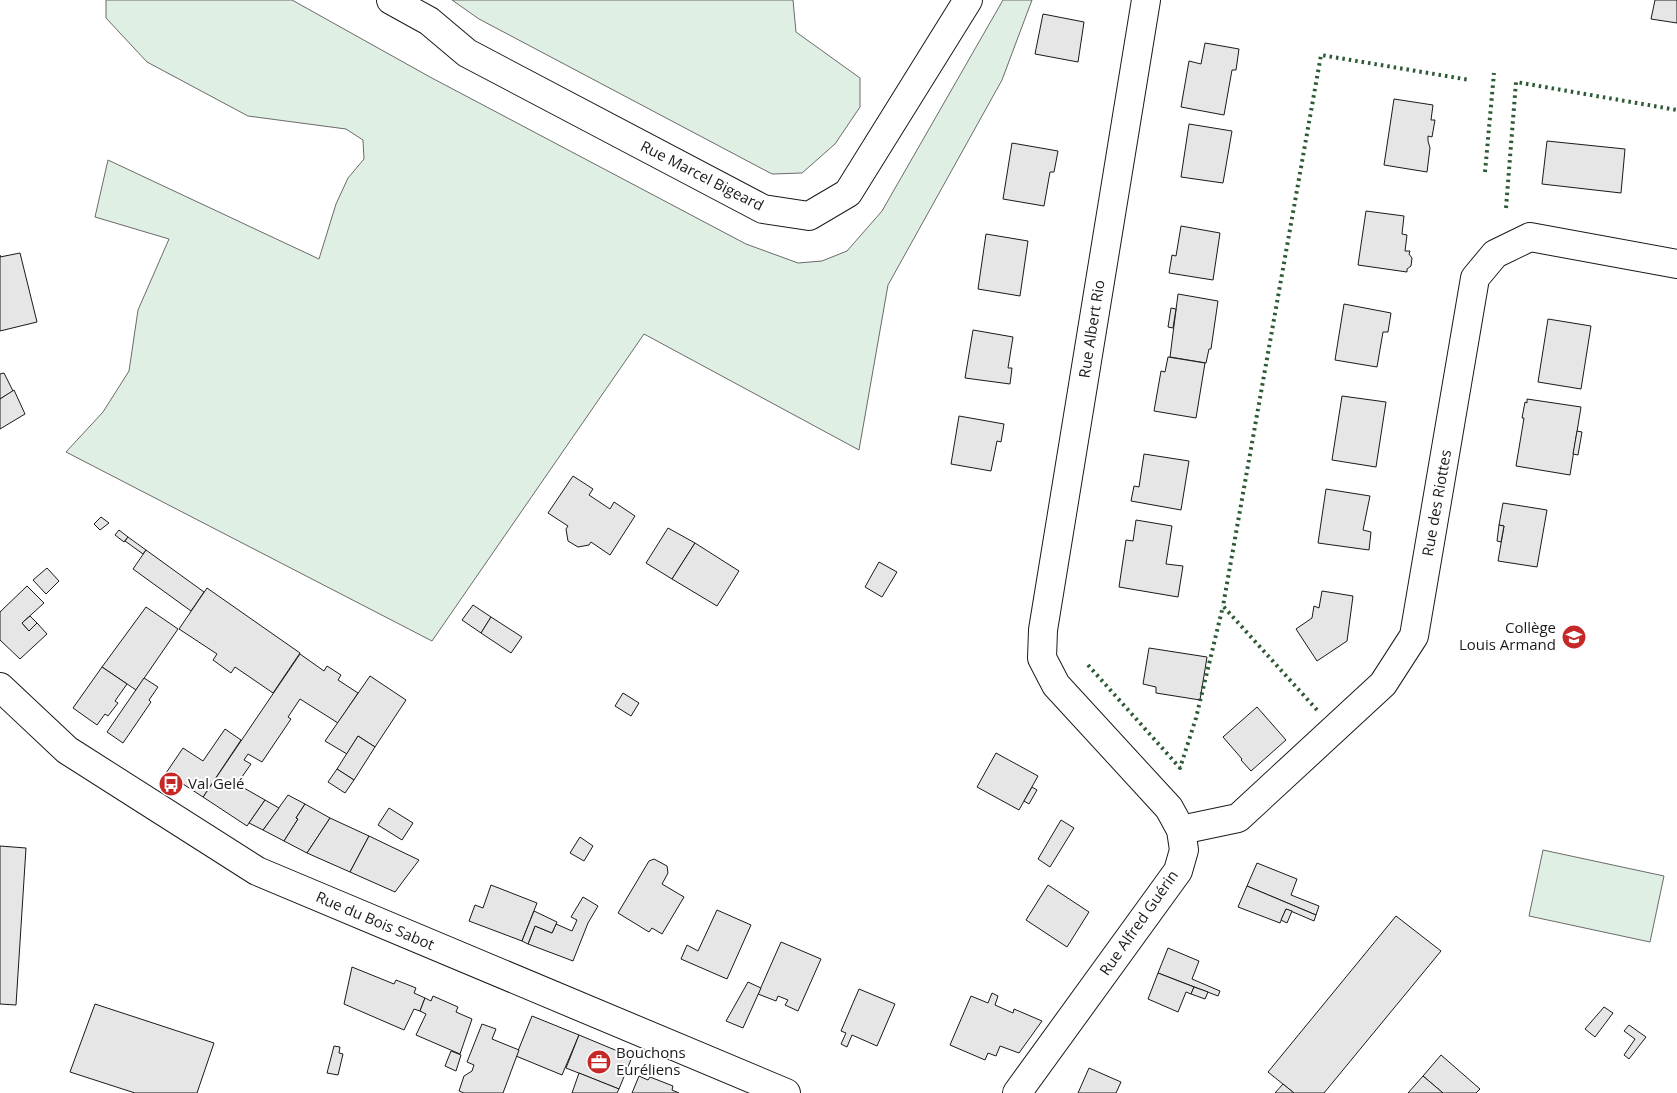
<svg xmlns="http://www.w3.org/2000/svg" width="1677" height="1093" font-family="'Open Sans',sans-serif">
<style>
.green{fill:#e0efe3;stroke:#6a6a6a}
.building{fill:#e6e6e6;stroke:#1a1a1a}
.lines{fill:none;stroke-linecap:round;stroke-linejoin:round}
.minor-casing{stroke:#1a1a1a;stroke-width:30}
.secondary-casing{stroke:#1a1a1a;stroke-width:30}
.minor{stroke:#fff;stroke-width:28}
.secondary{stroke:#fff;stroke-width:28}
.hedge{stroke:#2b5a34;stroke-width:4;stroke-dasharray:2.5 4;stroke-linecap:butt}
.labels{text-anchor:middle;stroke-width:4;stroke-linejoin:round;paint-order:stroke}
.street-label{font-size:15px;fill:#1a1a1a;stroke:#fff}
.poi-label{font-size:15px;fill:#1a1a1a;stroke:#fff;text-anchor:start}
</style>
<rect width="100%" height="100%" fill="#fff"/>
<!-- green -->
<g class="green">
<polygon points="106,0 292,0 430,77 746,244 798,263 822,261 847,251 882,211 1003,0 1032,0 1002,80 888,285 859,450 644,334 432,641 66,452 103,412 129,371 138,310 169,239 95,217 108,160 319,259 336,204 348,178 364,159 363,140 346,129 248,116 147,62 106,18"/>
<polygon points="452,0 793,0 796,32 860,78 860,107 835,144 802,173 772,174 479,19"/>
<polygon points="1543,850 1664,876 1650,942 1529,916"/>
</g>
<!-- building -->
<g class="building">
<polygon points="1655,0 1677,0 1677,23 1651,19"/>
<polygon points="1043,14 1084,22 1078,62 1035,54"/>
<polygon points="1205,43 1239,49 1236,70 1232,70 1224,115 1181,107 1189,61 1201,64"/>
<polygon points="1394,99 1433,105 1431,120 1435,120 1432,137 1428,136 1428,141 1430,148 1427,172 1384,165"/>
<polygon points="1189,124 1232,131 1223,183 1181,177"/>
<polygon points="1547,141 1625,149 1621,193 1542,184"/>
<polygon points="1012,143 1058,151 1054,172 1050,172 1044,206 1003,199"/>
<polygon points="1366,211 1404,216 1402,234 1407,235 1405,251 1410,251 1409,254 1412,258 1411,266 1407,269 1407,272 1358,265"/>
<polygon points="1181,226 1220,233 1213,280 1169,273 1172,255 1176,256"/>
<polygon points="986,234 1028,241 1020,296 978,289"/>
<polygon points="20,253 37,322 0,331 0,255 0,257"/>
<polygon points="1178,294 1218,301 1211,349 1209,349 1206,363 1170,357"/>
<polygon points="1344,304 1391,313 1388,332 1383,332 1377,367 1335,360"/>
<polygon points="1171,308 1176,309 1173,328 1168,327"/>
<polygon points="1548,319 1591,326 1581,389 1538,382"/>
<polygon points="973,330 1013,337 1008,368 1012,368 1010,384 965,378"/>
<polygon points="1168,357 1205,363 1196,418 1154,411 1161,371 1165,372"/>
<polygon points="4,373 13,391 0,399 0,374"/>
<polygon points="14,390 25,414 0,429 0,399"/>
<polygon points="1342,396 1386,402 1376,467 1332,460"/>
<polygon points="1527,399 1581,407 1570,475 1516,466 1524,418 1522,418 1525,402 1527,403"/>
<polygon points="959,416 1004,424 1001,442 997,441 991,471 951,464"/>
<polygon points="1577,431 1582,432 1578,455 1573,454"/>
<polygon points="1144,454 1189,461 1181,510 1131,501 1134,486 1139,487"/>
<polygon points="573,476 593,489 589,495 610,509 614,502 635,516 610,555 591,542 589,545 578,547 568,541 566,529 568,526 548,513"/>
<polygon points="1326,489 1370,496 1363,530 1371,532 1369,550 1318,543"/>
<polygon points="1503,503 1547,510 1537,567 1498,561 1504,526 1499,525"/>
<polygon points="101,517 109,523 100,530 94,524"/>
<polygon points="1136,520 1172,526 1166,564 1183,566 1178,597 1119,587 1126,540 1133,541"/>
<polygon points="1499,525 1504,526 1501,542 1497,541"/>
<polygon points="668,528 695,543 672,579 646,563"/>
<polygon points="119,530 128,537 124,542 115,535"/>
<polygon points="128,537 146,550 143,554 125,541"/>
<polygon points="695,543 739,571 717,606 672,579"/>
<polygon points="146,550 204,592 191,611 133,569"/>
<polygon points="879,562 897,572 882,597 865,587"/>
<polygon points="47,568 59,581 46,594 33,580"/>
<polygon points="27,586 44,603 22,623 29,631 37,623 47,634 20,659 0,640 0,612"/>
<polygon points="207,588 300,653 273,693 235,667 231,673 213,660 217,654 179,629"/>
<polygon points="1322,591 1353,596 1347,641 1317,661 1296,629 1312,618 1314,606 1319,608"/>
<polygon points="473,605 491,617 481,633 462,620"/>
<polygon points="146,607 178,629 136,690 102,667"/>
<polygon points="30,616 37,623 29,631 22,623"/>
<polygon points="491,617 522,637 511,653 481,633"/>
<polygon points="1149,648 1207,657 1200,700 1156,693 1156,687 1143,684"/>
<polygon points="300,654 324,671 327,666 341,675 338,680 358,693 338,723 300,699 288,717 291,719 262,762 248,754 244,760 251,764 237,784 265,800 247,826 203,797"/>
<polygon points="102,667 127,684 115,701 118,703 108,716 105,714 97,725 73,708"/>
<polygon points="370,676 406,700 375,747 358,736 347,754 325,741"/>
<polygon points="144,678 158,687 149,700 151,702 123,743 107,732"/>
<polygon points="623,693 639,703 631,716 615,706"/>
<polygon points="1257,707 1286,740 1251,771 1241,760 1242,759 1223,737"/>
<polygon points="225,729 241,740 203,797 166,773 183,748 203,761"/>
<polygon points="358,736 375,747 354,780 337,769"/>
<polygon points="996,753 1038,776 1019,810 977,787"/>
<polygon points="337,769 354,780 345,793 328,782"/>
<polygon points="1032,787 1037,790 1029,804 1024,801"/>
<polygon points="288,795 305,804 296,818 298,819 284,841 263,830"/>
<polygon points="265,800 279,808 263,830 249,823"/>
<polygon points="305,804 330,818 307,853 284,841 298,819 296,818"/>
<polygon points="389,808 413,823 402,840 378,825"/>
<polygon points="330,818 369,836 350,872 307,853"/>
<polygon points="1061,820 1074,828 1050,867 1038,859"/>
<polygon points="369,836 419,860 395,892 350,872"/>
<polygon points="580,837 593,846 584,861 570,853"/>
<polygon points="0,846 26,848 16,1005 0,1004"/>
<polygon points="654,859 667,866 668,873 662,884 684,897 662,934 652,928 649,932 618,913 649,861"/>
<polygon points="1257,863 1297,879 1291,895 1319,906 1316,915 1247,886"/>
<polygon points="491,885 537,903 522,941 469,921 475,905 483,908"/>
<polygon points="1048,885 1089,912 1067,947 1026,920"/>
<polygon points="1247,886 1316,915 1314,921 1286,909 1280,923 1238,907"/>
<polygon points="583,897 598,906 588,923 573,961 528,944 535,926 552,933 556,924 572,931 577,920 571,917"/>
<polygon points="1286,909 1292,911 1287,923 1281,920"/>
<polygon points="717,910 751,925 727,979 681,959 687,945 698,951"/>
<polygon points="534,911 557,922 552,933 535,926 528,944 522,941"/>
<polygon points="1396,916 1441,951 1324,1093 1294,1093 1268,1072"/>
<polygon points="781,942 821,959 798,1011 785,1005 788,1000 778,996 776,1001 758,994"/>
<polygon points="1168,948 1199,961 1192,979 1220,991 1218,996 1158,973"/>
<polygon points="352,967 394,984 396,980 416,988 414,993 425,998 420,1011 414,1009 404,1030 344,1004"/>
<polygon points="1158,973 1194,987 1191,994 1186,992 1178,1012 1148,999"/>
<polygon points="748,982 761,988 743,1028 726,1021"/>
<polygon points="1194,987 1208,992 1205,999 1191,994"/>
<polygon points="859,989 895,1004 877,1046 852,1035 847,1047 841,1044 846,1033 841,1031"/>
<polygon points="992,993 998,996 995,1005 1013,1013 1014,1009 1042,1021 1019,1053 1000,1046 996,1056 988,1053 985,1060 950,1045 971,996 988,1003"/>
<polygon points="433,996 458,1007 456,1012 472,1019 460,1054 416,1035 426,1014 420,1011 425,998 431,1001"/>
<polygon points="95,1004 214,1043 197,1093 135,1093 70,1072"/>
<polygon points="1604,1007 1613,1013 1595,1037 1585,1029"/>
<polygon points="532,1016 579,1035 562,1075 516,1056"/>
<polygon points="482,1024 496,1029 492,1039 519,1050 503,1093 464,1093 459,1091 464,1076 472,1071 474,1065 467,1062"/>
<polygon points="1629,1025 1646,1037 1629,1059 1624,1055 1635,1039 1624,1031"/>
<polygon points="579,1035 632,1057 619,1089 566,1068"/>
<polygon points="334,1046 340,1047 339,1053 343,1054 338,1075 327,1073"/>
<polygon points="451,1051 461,1055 456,1071 445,1066"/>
<polygon points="1441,1055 1480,1089 1476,1093 1443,1093 1423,1076"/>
<polygon points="1089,1068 1121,1082 1116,1093 1078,1093"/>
<polygon points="579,1073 619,1089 617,1093 572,1093"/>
<polygon points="639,1076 648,1080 650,1077 673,1086 672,1090 679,1093 632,1093"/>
<polygon points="1423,1076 1443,1093 1408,1093"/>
<polygon points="1283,1084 1294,1093 1275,1093"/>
</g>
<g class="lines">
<defs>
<g id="minor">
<polyline points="391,0 429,21 467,53 763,209 809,216 848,193 968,0"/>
<polyline points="1181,830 1238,818 1383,684 1414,636 1475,278 1495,254 1530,237 1677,264"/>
<polyline points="1017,1093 1178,871 1184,850 1181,830 1169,808 1056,685 1042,658 1043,630 1146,0"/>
</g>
<polyline id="secondary" points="0,687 67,750 257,871 786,1093"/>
</defs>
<!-- minor casing -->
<use href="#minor" class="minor-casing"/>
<!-- secondary casing -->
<use href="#secondary" class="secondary-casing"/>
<!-- minor -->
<use href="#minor" class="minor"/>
<!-- secondary -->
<use href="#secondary" class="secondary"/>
<!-- hedge -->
<g class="hedge">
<polyline points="1485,172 1494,73"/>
<polyline points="1506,208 1516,82 1677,110"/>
<polyline points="1088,665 1180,768 1196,718 1223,606"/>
<polyline points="1317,710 1223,606 1321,55 1470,80"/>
</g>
</g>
<!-- icons -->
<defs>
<symbol id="school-disc" viewBox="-11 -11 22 22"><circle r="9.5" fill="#c62828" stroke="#fff"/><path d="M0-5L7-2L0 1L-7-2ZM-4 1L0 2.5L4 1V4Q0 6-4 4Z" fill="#fff"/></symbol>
<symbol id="bus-disc" viewBox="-11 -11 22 22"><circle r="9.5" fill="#c62828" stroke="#fff"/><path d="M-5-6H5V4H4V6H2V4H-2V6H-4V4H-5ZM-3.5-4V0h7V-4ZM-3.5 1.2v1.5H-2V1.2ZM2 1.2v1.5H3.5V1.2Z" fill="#fff"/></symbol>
<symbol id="office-disc" viewBox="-11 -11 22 22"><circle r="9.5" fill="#c62828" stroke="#fff"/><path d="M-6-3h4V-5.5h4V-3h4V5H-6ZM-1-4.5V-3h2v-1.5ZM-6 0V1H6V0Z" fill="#fff"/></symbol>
</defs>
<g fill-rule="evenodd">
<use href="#school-disc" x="1560" y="623" width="28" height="28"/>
<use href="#bus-disc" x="157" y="770" width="28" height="28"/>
<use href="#office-disc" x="585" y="1048" width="28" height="28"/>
</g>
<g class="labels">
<!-- street labels -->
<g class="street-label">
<text transform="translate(702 176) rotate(27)" y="5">Rue Marcel Bigeard</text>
<text transform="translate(1092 329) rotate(-81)" y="5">Rue Albert Rio</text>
<text transform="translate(1437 503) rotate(-80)" y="5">Rue des Riottes</text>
<text transform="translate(375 921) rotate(23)" y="5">Rue du Bois Sabot</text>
<text transform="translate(1139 923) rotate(-55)" y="5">Rue Alfred Guérin</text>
</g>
<!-- poi labels -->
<g class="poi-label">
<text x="1556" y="633" text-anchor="end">Collège<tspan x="1556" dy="17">Louis Armand</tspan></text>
<text x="188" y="789">Val Gelé</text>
<text x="616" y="1058">Bouchons<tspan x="616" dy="17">Euréliens</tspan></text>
</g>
</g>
</svg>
